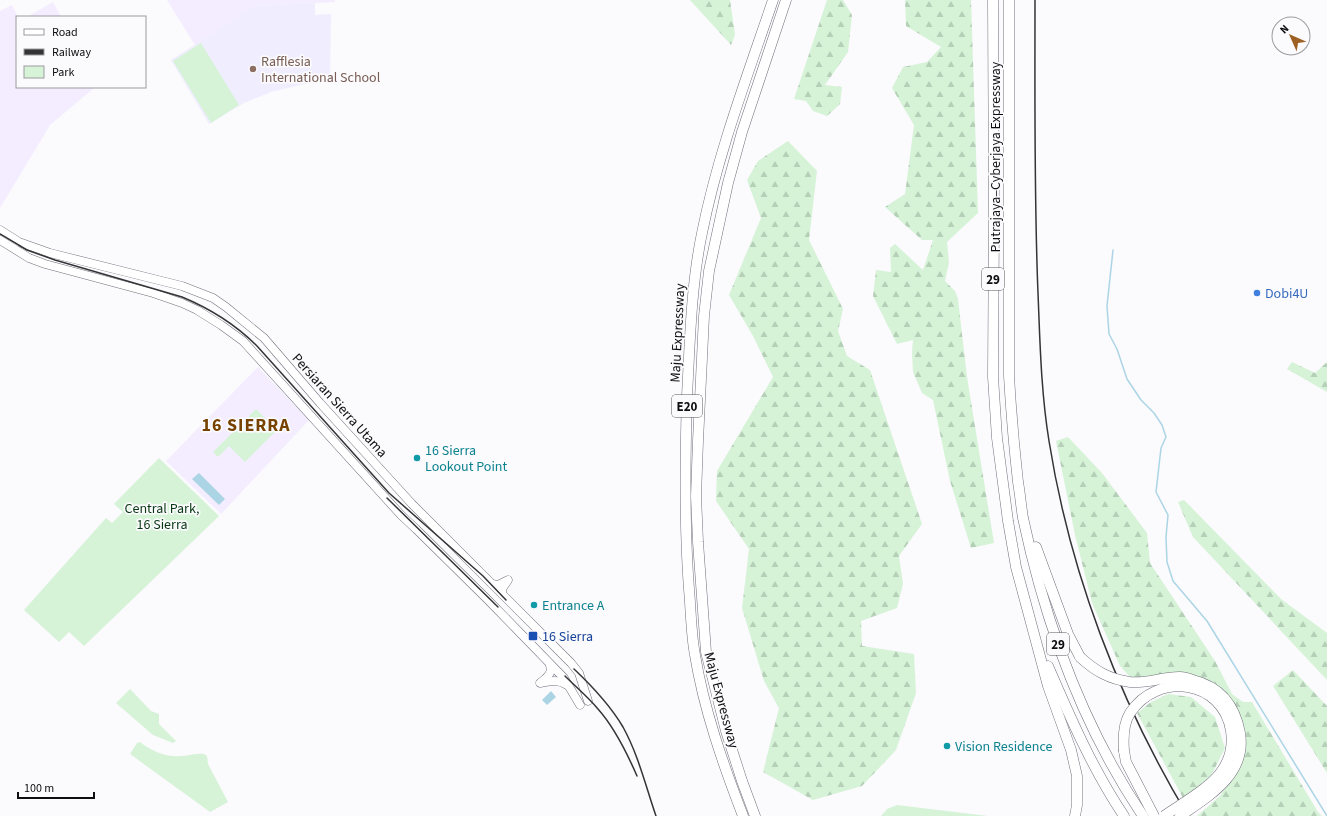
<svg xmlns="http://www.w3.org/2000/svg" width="1327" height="816" font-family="'Source Sans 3',sans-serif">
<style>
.commercial{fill:#f3edff}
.built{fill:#f0eefe}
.forest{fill:url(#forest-firs)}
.park{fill:#d6f3d8}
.water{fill:#abd5e5}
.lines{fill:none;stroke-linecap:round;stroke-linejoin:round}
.stream{stroke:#abd5e5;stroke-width:1.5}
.secondary-casing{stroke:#72707c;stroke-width:9}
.highway-casing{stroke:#72707c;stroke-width:11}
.secondary{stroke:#fff;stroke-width:8}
.highway{stroke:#fff;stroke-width:10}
.rail{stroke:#343336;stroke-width:1.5}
.highway-bridge-casing{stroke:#72707c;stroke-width:11;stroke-linecap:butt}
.highway-bridge{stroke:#fff;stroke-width:10}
.education-dot{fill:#8d6e63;stroke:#fbfafd;stroke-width:1.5}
.shop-dot{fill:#3f7fe0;stroke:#fbfafd;stroke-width:1.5}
.culture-dot{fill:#0f9aa8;stroke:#fbfafd;stroke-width:1.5}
.transit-dot{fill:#1a4fb4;stroke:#fbfafd;stroke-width:1.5}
.labels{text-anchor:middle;stroke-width:3.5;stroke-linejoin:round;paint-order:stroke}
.shield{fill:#fbfafd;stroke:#555458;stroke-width:1}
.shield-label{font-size:13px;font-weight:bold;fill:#0e0d11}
.education-label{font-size:14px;fill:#785e54;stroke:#fbfafd;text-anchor:start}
.street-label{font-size:14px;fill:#0e0d11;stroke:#fbfafd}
.shop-label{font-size:14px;fill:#366cbe;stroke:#fbfafd;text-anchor:start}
.culture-label{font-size:14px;fill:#0d838f;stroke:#fbfafd;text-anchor:start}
.park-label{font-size:14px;fill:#083813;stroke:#fbfafd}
.transit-label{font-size:14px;fill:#164399;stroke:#fbfafd;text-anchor:start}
.district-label{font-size:18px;font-weight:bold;letter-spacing:1px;fill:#774200;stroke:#fbfafd}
</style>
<defs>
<pattern id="forest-firs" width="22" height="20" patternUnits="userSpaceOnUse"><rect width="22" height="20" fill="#d6f3d8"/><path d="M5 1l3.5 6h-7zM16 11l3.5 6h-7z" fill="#b6cfb8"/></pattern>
</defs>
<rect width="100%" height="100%" fill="#fbfafd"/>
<!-- commercial -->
<g class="commercial">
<polygon points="167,0 335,0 335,2 255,6 195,45"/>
<polygon points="53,2 61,17 27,17"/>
<polygon points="12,5 18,17 17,17 17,87 95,87 50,125 0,208 0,11"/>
<polygon points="258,367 309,420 221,514 166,461"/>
</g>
<!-- built -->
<polygon class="built" points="315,3 315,15 331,14 330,78 271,92 244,103 209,124 171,60 255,6"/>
<!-- forest -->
<g class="forest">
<polygon points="690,0 730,0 735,35 731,45"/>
<polygon points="827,0 843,0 852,15 848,52 825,85 842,87 840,104 827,116 813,111 806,101 794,99"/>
<polygon points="905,0 971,0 978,213 947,242 949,262 945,281 955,291 958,299 967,377 994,543 971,548 950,481 933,400 922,393 913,372 912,353 913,340 897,344 873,296 876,270 891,272 890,248 895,244 923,270 933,240 922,240 885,207 905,194 914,125 892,88 903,67 927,62 941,47 906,26"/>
<polygon points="788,141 817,171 809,240 843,309 838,331 847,356 870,370 922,524 899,556 903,584 897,608 861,621 862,646 914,654 916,693 896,750 862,786 813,800 763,772 779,708 764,681 742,608 749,549 716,501 717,471 773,377 753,336 729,295 761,218 747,180 758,161"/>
<polygon points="1292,362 1315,373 1327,362 1327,392 1287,369"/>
<polygon points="1068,437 1102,473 1147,533 1150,563 1215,661 1232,694 1243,702 1252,702 1318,812 1322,816 1197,816 1220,796 1237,769 1246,743 1239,714 1208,682 1131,678 1120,666 1092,603 1075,535 1056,441"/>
<polygon points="1184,500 1281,599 1327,633 1327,680 1193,537 1178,502"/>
<polygon points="1293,670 1327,706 1327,773 1273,686"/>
<polygon points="1168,694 1191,697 1215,717 1225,748 1211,776 1183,798 1137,713 1151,702"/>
</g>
<!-- park -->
<g class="park">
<polygon points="201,43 239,105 211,123 173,61"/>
<polygon points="256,409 277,430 245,462 229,446 218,457 213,452"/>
<polygon points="159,458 219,516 84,646 69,632 59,642 24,610 106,518 112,523 123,512 114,504"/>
<polygon points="130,689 151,711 159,714 159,724 176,741 173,743 153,735 116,703"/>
<path d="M140 742C151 751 168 758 182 756 189 756 197 753 204 754L207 756 208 764 228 802 210 812 130 754 137 743Z"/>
<polygon points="897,805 988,816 881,816 887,809"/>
</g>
<!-- water -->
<g class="water">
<polygon points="199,473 225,499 219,505 192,479"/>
<polygon points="551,691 556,697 547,705 542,700"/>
</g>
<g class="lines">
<!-- stream -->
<polyline class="stream" points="1113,250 1107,306 1109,334 1117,349 1127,379 1141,400 1154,413 1162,425 1166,437 1161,448 1156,492 1168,515 1166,537 1167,562 1173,581 1207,621 1327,816"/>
<defs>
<g id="secondary">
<polyline points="0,230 19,242 50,253 182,286 213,298 226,307 264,338 320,403 412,504 571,663 579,673 588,701"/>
<polyline points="0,240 29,258 45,264 153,293 182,303 197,310 221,325 243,341 401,515 416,529 487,599 564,678 580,705"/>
<polyline points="492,584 498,585 508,580 502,589 502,594"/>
<path d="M550 665C553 674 546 678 540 683 550 681 558 679 567 685"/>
</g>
<g id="highway">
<polyline points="993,0 994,218 993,377 997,438 1008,521 1016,567 1048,686 1071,750 1077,776 1077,805 1075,816"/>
<path d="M1009 0V376C1011 411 1014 446 1018 482 1020 493 1021 506 1023 518 1045 622 1083 727 1143 816"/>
<polyline points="1036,547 1068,634 1080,657"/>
<path d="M1048 666C1070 717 1093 770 1124 816"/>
<polyline points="1124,751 1126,762 1154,816"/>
<path d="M743 816C723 764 704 710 695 655 691 634 691 611 689 589 684 524 685 460 687 396 690 341 691 286 702 233 718 153 747 77 773 0"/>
<polyline points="755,816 742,781 726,731 706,652 698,542 696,496 698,441 704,316 709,271 728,183 742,132 786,0"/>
</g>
</defs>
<!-- secondary casing -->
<use href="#secondary" class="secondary-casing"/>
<!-- highway casing -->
<use href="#highway" class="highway-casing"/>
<!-- secondary -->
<use href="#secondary" class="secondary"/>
<!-- highway -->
<use href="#highway" class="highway"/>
<!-- rail -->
<g class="rail">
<path d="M1035 0C1035 98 1034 195 1038 293 1040 342 1041 392 1049 441 1070 573 1119 701 1188 816"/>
<path d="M0 234 27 250 55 260 182 297C211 309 235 324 257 346L389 493 483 576 506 600"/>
<polyline points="387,498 498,607"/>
<path d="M574 669C592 686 610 705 623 727 638 754 646 787 656 816"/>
<path d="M565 676C576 687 588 697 598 709 615 728 627 753 637 776"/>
</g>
<defs>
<g id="highway-bridge">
<path d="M1080 657C1095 671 1109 679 1130 682 1147 684 1165 676 1181 677 1185 677 1190 679 1193 680 1221 687 1235 705 1240 733 1247 774 1209 796 1180 816"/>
<path d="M1124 751C1123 738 1123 724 1130 713 1158 671 1223 680 1231 731 1233 745 1231 757 1223 769 1212 787 1181 804 1164 816"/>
</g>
</defs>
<!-- highway-bridge casing -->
<use href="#highway-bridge" class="highway-bridge-casing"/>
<!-- highway-bridge -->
<use href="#highway-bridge" class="highway-bridge"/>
</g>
<!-- markers -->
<circle class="education-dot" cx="253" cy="69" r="4"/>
<circle class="shop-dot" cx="1257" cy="293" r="4"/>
<g class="culture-dot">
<circle cx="417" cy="458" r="4"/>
<circle cx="534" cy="605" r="4"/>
<circle cx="947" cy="746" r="4"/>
</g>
<rect class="transit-dot" x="528" y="631" width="10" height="10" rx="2"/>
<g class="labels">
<!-- shield labels -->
<g class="shield">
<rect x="982" y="268" width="22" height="22" rx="3"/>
<rect x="672" y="395" width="30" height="22" rx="3"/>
<rect x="1047" y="633" width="22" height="22" rx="3"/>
</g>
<g class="shield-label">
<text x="993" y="284">29</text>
<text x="687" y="411">E20</text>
<text x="1058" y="649">29</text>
</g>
<!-- education labels -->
<g class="education-label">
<text x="261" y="66">Rafflesia<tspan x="261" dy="16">International School</tspan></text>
</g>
<!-- street labels -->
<g class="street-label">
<text transform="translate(995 157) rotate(-90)" y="5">Putrajaya–Cyberjaya Expressway</text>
<text transform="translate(677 333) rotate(-87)" y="5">Maju Expressway</text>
<text transform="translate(340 405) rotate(48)" y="5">Persiaran Sierra Utama</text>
<text transform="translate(722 700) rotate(75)" y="5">Maju Expressway</text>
</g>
<!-- shop labels -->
<g class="shop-label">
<text x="1265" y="298">Dobi4U</text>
</g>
<!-- culture labels -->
<g class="culture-label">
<text x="425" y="455">16 Sierra<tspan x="425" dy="16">Lookout Point</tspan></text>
<text x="542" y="610">Entrance A</text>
<text x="955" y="751">Vision Residence</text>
</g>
<!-- park labels -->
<g class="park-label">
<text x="162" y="513">Central Park,<tspan x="162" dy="16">16 Sierra</tspan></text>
</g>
<!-- transit labels -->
<g class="transit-label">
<text x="542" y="641">16 Sierra</text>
</g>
<!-- district labels -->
<g class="district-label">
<text x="246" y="431">16 SIERRA</text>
</g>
</g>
<!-- legend -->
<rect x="16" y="16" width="130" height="72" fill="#fbfafd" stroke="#9c9b9f"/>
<rect x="24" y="29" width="20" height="6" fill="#ffffff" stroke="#9c9b9f"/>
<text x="52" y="36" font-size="12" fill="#0e0d11">Road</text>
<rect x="24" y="49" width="20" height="6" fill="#343336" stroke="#9c9b9f"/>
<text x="52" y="56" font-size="12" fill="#0e0d11">Railway</text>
<rect x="24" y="66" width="20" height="12" fill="#d6f3d8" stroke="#9c9b9f"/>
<text x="52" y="76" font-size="12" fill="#0e0d11">Park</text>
<!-- north arrow -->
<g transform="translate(1291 36) rotate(315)"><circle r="19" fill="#fbfafd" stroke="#9c9b9f"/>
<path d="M0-3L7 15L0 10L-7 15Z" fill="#9d6123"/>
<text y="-6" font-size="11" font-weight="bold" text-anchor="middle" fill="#0e0d11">N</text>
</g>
<!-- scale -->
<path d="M18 792v6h76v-6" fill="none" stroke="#0e0d11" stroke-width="2"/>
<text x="24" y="792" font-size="12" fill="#0e0d11" stroke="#fbfafd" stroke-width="3" paint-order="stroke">100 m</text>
</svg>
